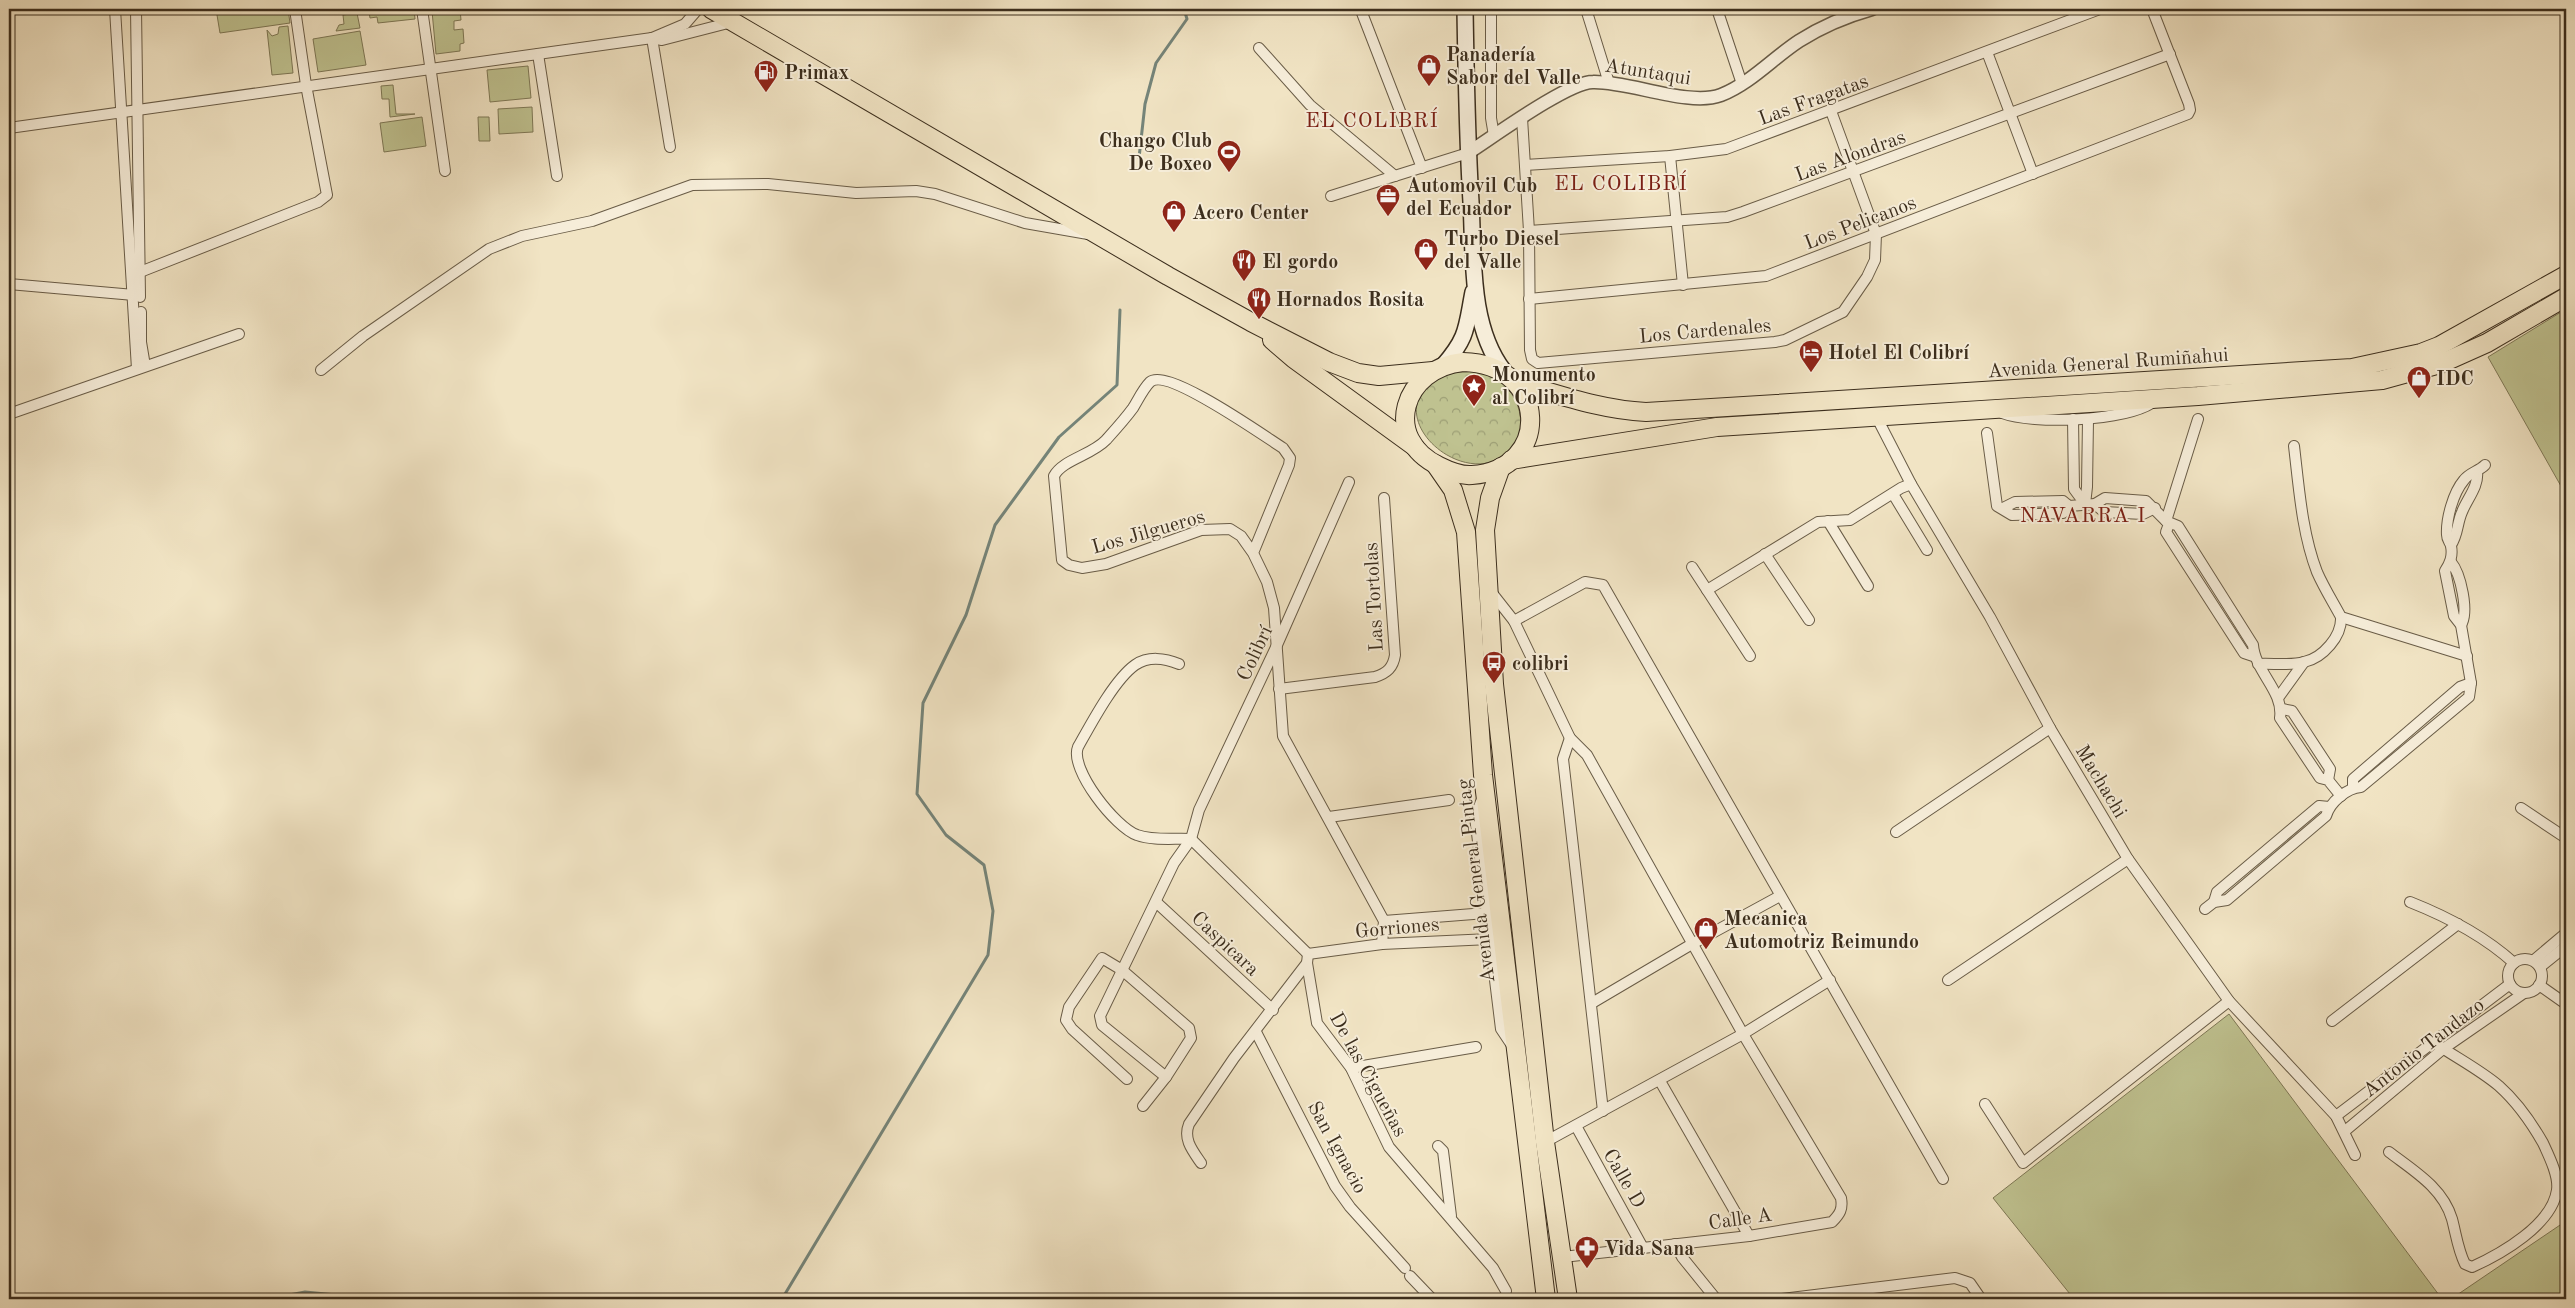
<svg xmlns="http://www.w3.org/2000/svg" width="2575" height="1308" font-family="'Old Standard TT',serif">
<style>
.grass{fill:#bfc290;stroke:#7e7856}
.forest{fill:url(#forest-crowns);stroke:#7e7856}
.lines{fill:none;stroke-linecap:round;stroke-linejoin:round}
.stream{stroke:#758479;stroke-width:3}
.minor-casing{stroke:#695c47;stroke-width:12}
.tertiary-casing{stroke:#695c47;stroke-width:15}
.secondary-casing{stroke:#3c2e1d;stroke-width:18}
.trunk-casing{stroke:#3c2e1d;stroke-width:20}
.minor{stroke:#f6edd9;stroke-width:10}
.tertiary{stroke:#f6edd9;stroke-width:12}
.secondary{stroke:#f6edd9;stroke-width:15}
.trunk{stroke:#f1e4c4;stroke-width:18}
.labels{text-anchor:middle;stroke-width:4;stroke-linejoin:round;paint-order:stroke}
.poi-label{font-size:20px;font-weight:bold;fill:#3c2e1d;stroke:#f6edd9;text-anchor:start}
.street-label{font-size:20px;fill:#3c2e1d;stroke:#f6edd9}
.neighbourhood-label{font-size:21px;letter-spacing:1px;fill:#7a1f14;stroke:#f6edd9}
</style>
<defs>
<pattern id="forest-crowns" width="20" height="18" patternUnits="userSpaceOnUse" patternTransform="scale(1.25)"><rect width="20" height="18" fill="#bfc290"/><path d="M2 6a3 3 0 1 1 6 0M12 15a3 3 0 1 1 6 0" fill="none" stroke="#9c9e75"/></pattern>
</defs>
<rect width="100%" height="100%" fill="#f1e4c4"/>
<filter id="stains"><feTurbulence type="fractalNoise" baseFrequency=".004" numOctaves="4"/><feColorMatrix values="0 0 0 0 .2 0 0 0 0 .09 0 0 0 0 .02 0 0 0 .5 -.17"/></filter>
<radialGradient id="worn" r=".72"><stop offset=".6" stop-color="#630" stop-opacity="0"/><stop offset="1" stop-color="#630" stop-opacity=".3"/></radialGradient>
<!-- grass -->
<g class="grass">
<polygon points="216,9 288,9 290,23 220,33"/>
<polygon points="360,9 414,9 415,19 378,23 377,17 370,18 369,12 361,12"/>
<polygon points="460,9 461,20 454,21 454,30 463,29 464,43 460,44 460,51 436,54 432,11"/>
<polygon points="357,13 360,28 336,31 339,25 344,24 343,15"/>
<polygon points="288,26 293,73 272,75 267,30 272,36 278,34 279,27"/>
<polygon points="360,31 366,65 318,72 313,39"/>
<polygon points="528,66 531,98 490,102 487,70"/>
<polygon points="393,85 396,114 415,114 390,117 389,99 382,99 381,86"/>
<polygon points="532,107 533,132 499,134 498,109"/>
<polygon points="422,117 426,146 384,152 380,123"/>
<polygon points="478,117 489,117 490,141 479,141"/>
<polygon points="2566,309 2566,495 2488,357"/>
<polygon points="2229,1014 2442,1299 2074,1299 1993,1198"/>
<polygon points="2566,1221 2566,1299 2451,1299"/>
</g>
<!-- forest -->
<path class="forest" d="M1458 372C1467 372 1477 371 1485 373 1516 384 1533 424 1510 450 1469 494 1383 423 1430 383 1437 377 1450 374 1458 372Z"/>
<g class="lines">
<!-- stream -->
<g class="stream">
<polyline points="1139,158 1145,104 1156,63 1187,19 1184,9"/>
<polyline points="268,1299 305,1292 347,1296 353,1299"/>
<polyline points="782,1299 988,955 993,911 984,865 946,835 917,794 923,703 966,615 995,525 1059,437 1117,385 1120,310"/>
</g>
<defs>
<g id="minor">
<polyline points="115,9 137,369"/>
<polyline points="136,9 140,297"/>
<polyline points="422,9 445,171"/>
<polyline points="1491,9 1491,118 1494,136"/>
<polyline points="1586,9 1609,83"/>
<polyline points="1717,9 1742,84"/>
<polyline points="1362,13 1422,168"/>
<polyline points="652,38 670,147"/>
<polyline points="652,38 685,24 698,9"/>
<polyline points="1259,48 1310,105 1395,176"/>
<polyline points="1987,52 2033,174"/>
<polyline points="538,54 557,176"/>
<polyline points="1522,118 1529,231 1530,350 1532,359 1538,363 1775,342 1785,340 1843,312 1867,277 1875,260 1876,234 1831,111"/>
<polyline points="9,128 652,38 662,40 732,22"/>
<polyline points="1670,156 1683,285"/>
<polyline points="1525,165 1670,156 1726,149 2100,9"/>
<polyline points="1331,196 1468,153"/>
<polyline points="1529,231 1727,217 1743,212 2170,54"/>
<polyline points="140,272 318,202 327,195 306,85 295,9"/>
<polyline points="9,284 134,295"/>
<polyline points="1529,299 1766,276 2188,114 2190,110 2189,104 2152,9"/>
<polyline points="141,312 141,342 145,366"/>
<polyline points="321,370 363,336 489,249 522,236 592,221 692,185 768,184 856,193 916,191 935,194 1025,223 1088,234"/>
<path d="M2002 413C2034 425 2123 421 2152 403"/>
<polyline points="9,414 239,334"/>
<polyline points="1876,416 1911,484 1990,617 2050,728 2128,859 2229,1001 2336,1116 2355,1155"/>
<polyline points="2073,419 2074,489 2085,504"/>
<polyline points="1987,433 1997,506 2012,515 2063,513 2069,506"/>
<path d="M2294 446C2299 488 2302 533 2317 572 2324 588 2333 602 2341 617L2467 656"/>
<polyline points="1893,494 1927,550"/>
<polyline points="2085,504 2087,487 2088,420"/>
<polyline points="2095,504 2104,512 2143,514 2155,508"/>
<path d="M2003 508 2015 502 2063 501 2069 506 2095 504 2105 498 2146 501 2166 521 2178 526 2253 645C2255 672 2284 691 2280 718L2320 778 2328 780 2341 796"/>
<polyline points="1828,521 1868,586"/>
<polyline points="2166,521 2198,419"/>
<polyline points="2169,524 2166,532 2244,653 2253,656"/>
<path d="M2451 545C2458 535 2457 523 2462 512 2467 499 2479 486 2477 472"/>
<path d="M1253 553 1289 465 1290 458 1283 448C1264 436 1167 367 1150 382 1143 389 1138 400 1133 408 1125 419 1115 430 1106 440 1092 455 1062 460 1054 476L1062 560 1069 565 1082 568 1106 564 1201 530 1230 529 1241 536 1253 553 1267 582 1274 608 1283 736 1384 921 1382 944"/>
<polyline points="1765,554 1809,620"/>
<path d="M2451 562C2461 574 2469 612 2461 625"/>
<polyline points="1692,567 1750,656"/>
<polyline points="1707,590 1818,522 1850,520 1901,488 1911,484"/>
<path d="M1492 593 1514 621 1570 738 1587 755 1743 1034 1841 1198C1843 1209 1840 1214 1832 1222L1749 1236 1563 1257"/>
<polyline points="1514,621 1585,582 1603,585 1943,1179"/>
<path d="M1179 664C1165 658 1148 656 1135 665 1114 680 1091 724 1078 747 1069 769 1116 828 1137 835 1153 841 1175 838 1191 839L1308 954"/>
<path d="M2258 664C2272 663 2290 666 2304 662 2323 658 2342 636 2341 617"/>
<path d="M1279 689 1375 677C1387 673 1393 668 1395 655L1384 498"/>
<polyline points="2278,698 2304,662"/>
<polyline points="2282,709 2292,711 2330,769 2328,780"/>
<polyline points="1570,738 1563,759 1603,1111"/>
<polyline points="2353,787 2353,779 2460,687 2471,683"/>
<polyline points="1484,794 1475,817 1501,1029 1513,1047"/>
<polyline points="2521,808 2566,838"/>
<polyline points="1329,817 1449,800"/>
<polyline points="1896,832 2050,728"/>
<polyline points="1156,902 1273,1010"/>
<polyline points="2214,902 2217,892 2319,806 2329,807"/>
<path d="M2410 902C2448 917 2483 935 2514 963"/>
<path d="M2205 909 2214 902 2227 900 2326 816C2330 802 2347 788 2361 787L2469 697 2471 683 2461 625 2454 616 2445 571C2450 563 2453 556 2451 546 2450 542 2447 540 2447 535 2446 519 2453 493 2464 480 2469 473 2479 471 2485 465"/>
<polyline points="1384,921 1486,913"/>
<polyline points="1308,954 1307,963 1317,1023 1351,1068 1389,1147 1493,1268 1506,1291"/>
<polyline points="1308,954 1382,944 1490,939"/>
<circle cx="2525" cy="976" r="17"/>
<polyline points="2534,960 2566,933"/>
<polyline points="2540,967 2566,946"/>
<polyline points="1948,980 2128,859"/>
<polyline points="2539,985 2566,1004"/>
<polyline points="1592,1003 1692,944 1780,896"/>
<polyline points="2332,1021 2458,924"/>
<polyline points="1256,1032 1335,1186 1350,1207 1405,1268"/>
<polyline points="1351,1068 1476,1047"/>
<polyline points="1166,1077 1102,1025 1100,1016 1174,863 1191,839 1199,810 1277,645 1349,482"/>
<polyline points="1127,1079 1072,1029 1066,1020 1069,1007 1102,958 1122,970 1189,1028 1191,1038 1166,1077 1143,1106"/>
<polyline points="1660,1081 1749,1236"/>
<polyline points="1985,1104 2023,1163 2229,1001"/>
<polyline points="2336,1116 2510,984"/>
<polyline points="1576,1126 1643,1248"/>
<polyline points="2345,1131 2443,1049 2524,993"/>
<polyline points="1545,1142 1743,1034 1830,980"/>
<polyline points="1438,1146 1443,1151 1451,1216"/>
<path d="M2389 1152C2414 1171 2443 1188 2452 1219 2456 1234 2458 1250 2465 1264L2472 1267C2501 1254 2552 1225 2557 1190 2559 1176 2549 1156 2543 1143 2531 1122 2517 1102 2499 1086 2479 1069 2453 1056 2432 1041"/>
<path d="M1201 1163C1192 1150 1183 1139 1189 1124L1234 1058 1307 963"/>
<polyline points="1675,1244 1682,1257 1716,1299"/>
<polyline points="1410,1276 1432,1299"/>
<polyline points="1782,1299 1955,1278 1970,1283 1981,1299"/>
</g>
<path id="tertiary" d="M1468 153C1493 137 1568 82 1593 82 1629 81 1689 107 1721 95 1751 83 1773 58 1799 41 1821 27 1847 16 1872 9"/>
<g id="secondary">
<path d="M1465 9C1466 73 1467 138 1471 202 1474 256 1469 326 1504 371"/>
<path d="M1443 366C1468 337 1466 328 1473 292"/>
</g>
<g id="trunk">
<polyline points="711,9 1168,276 1251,322 1329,362 1358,373 1379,376 1433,371"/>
<polyline points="1272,340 1294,359 1415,447"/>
<path d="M1463 362C1550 364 1552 470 1472 475 1460 476 1449 471 1439 466 1381 438 1403 368 1463 362Z"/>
<path d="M1515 382C1558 394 1600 410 1646 412L2352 368 2421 353 2439 346 2566 275"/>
<polyline points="1511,460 1717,427 2198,396 2382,380 2440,364 2487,343 2566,297"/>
<polyline points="1435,464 1453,490 1466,532 1483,775 1546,1299"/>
<polyline points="1501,467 1490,498 1485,530 1494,684 1545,1142 1568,1299"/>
</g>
</defs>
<!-- minor casing -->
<use href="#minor" class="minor-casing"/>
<!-- tertiary casing -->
<use href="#tertiary" class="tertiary-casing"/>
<!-- secondary casing -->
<use href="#secondary" class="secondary-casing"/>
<!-- trunk casing -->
<use href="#trunk" class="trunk-casing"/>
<!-- minor -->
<use href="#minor" class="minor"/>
<!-- tertiary -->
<use href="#tertiary" class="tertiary"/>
<!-- secondary -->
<use href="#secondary" class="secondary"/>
<!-- trunk -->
<use href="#trunk" class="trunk"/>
</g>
<!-- icons -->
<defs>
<symbol id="shop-pin" viewBox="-11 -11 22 30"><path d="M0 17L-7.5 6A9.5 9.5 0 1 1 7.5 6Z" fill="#8f2418" stroke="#f6edd9"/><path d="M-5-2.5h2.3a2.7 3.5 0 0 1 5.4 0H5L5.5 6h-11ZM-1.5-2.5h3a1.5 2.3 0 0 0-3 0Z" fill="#fff"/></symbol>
<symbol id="fuel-pin" viewBox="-11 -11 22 30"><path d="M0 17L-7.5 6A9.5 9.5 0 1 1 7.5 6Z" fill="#8f2418" stroke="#f6edd9"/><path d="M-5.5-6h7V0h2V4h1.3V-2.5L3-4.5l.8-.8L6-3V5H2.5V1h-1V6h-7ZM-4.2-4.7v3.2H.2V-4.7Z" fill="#fff"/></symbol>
<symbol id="stadium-pin" viewBox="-11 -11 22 30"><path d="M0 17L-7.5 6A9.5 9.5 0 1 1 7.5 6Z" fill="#8f2418" stroke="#f6edd9"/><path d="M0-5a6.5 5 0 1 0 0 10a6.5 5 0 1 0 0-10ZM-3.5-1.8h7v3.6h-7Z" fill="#fff"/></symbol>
<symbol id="office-pin" viewBox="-11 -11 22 30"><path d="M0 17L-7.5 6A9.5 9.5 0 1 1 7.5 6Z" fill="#8f2418" stroke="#f6edd9"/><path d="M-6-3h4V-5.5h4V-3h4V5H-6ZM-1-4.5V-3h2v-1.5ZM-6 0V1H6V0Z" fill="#fff"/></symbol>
<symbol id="restaurant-pin" viewBox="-11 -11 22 30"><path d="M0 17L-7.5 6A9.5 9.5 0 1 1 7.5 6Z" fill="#8f2418" stroke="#f6edd9"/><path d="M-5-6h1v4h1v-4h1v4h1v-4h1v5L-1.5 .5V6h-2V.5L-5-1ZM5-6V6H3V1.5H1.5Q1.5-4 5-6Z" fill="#fff"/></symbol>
<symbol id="hotel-pin" viewBox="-11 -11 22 30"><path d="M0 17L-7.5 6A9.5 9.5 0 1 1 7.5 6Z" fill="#8f2418" stroke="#f6edd9"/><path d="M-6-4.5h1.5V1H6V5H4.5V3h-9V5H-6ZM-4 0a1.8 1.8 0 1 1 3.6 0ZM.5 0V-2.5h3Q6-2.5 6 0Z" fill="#fff"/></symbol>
<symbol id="sight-pin" viewBox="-11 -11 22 30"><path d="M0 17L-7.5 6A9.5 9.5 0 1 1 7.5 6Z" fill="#8f2418" stroke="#f6edd9"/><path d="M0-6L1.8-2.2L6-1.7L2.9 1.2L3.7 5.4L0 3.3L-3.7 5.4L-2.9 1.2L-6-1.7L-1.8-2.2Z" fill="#fff"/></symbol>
<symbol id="bus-pin" viewBox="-11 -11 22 30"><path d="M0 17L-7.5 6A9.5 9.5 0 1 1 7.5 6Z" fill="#8f2418" stroke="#f6edd9"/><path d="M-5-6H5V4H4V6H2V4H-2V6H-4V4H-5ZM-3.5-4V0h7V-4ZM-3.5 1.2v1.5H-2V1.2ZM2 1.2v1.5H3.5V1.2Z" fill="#fff"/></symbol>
<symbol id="pharmacy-pin" viewBox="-11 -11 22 30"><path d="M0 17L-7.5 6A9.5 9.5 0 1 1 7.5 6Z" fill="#8f2418" stroke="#f6edd9"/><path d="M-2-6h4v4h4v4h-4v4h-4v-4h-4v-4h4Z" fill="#fff"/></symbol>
</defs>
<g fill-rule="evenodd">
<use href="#shop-pin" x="1415" y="52" width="28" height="38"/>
<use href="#fuel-pin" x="752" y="58" width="28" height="38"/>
<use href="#stadium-pin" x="1215" y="138" width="28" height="38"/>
<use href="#office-pin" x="1374" y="182" width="28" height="38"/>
<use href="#shop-pin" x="1160" y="198" width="28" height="38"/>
<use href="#shop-pin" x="1412" y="236" width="28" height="38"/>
<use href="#restaurant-pin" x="1230" y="247" width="28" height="38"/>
<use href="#restaurant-pin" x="1245" y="285" width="28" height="38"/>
<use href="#hotel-pin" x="1797" y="338" width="28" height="38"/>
<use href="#shop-pin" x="2405" y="364" width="28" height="38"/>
<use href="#sight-pin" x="1460" y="372" width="28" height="38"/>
<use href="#bus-pin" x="1480" y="649" width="28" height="38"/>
<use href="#shop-pin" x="1692" y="915" width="28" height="38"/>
<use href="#pharmacy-pin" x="1573" y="1234" width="28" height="38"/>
</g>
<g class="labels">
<!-- poi labels -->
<g class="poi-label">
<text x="1446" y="61">Panadería<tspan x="1446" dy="23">Sabor del Valle</tspan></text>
<text x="784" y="79">Primax</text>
<text x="1212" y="147" text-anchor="end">Chango Club<tspan x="1212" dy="23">De Boxeo</tspan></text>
<text x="1406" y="192">Automovil Cub<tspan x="1406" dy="23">del Ecuador</tspan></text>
<text x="1192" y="219">Acero Center</text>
<text x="1444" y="245">Turbo Diesel<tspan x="1444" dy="23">del Valle</tspan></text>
<text x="1262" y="268">El gordo</text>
<text x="1276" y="306">Hornados Rosita</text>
<text x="1828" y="359">Hotel El Colibrí</text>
<text x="1492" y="381">Monumento<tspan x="1492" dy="23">al Colibrí</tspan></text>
<text x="2436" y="385">IDC</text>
<text x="1512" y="670">colibri</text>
<text x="1724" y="925">Mecanica<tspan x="1724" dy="23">Automotriz Reimundo</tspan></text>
<text x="1604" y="1255">Vida Sana</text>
</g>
<!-- street labels -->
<g class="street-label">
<text transform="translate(1648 71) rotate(9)" y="7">Atuntaqui</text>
<text transform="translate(1813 99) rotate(-20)" y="7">Las Fragatas</text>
<text transform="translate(1850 155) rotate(-20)" y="7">Las Alondras</text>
<text transform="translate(1860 222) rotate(-21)" y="7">Los Pelicanos</text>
<text transform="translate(1705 330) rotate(-5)" y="7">Los Cardenales</text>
<text transform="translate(2108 362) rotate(-4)" y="7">Avenida General Rumiñahui</text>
<text transform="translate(1148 531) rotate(-16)" y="7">Los Jilgueros</text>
<text transform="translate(1373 597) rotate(-93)" y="7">Las Tortolas</text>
<text transform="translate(1254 653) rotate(-65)" y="7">Colibrí</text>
<text transform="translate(2102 781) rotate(59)" y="7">Machachi</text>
<text transform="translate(1475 881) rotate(-97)" y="7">Avenida General Pintag</text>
<text transform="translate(1397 927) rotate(-5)" y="7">Gorriones</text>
<text transform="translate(1226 943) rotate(43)" y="7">Caspicara</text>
<text transform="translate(2423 1047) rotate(-38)" y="7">Antonio Tandazo</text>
<text transform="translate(1369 1074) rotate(61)" y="7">De las Cigueñas</text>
<text transform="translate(1338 1147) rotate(61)" y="7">San Ignacio</text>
<text transform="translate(1625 1178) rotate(60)" y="7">Calle D</text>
<text transform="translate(1740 1218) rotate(-8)" y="7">Calle A</text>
</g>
<!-- neighbourhood labels -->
<g class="neighbourhood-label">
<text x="1372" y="127">EL COLIBRÍ</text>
<text x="1621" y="190">EL COLIBRÍ</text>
<text x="2083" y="522">NAVARRA I</text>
</g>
</g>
<!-- margin -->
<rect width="2575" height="1308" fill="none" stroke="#f1e4c4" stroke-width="30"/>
<rect x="10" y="10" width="2555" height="1288" fill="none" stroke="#3c2e1d" stroke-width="2.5"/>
<rect x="15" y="15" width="2545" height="1278" fill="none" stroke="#3c2e1d"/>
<rect width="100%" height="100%" filter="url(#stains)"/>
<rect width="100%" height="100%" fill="url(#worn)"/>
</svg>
